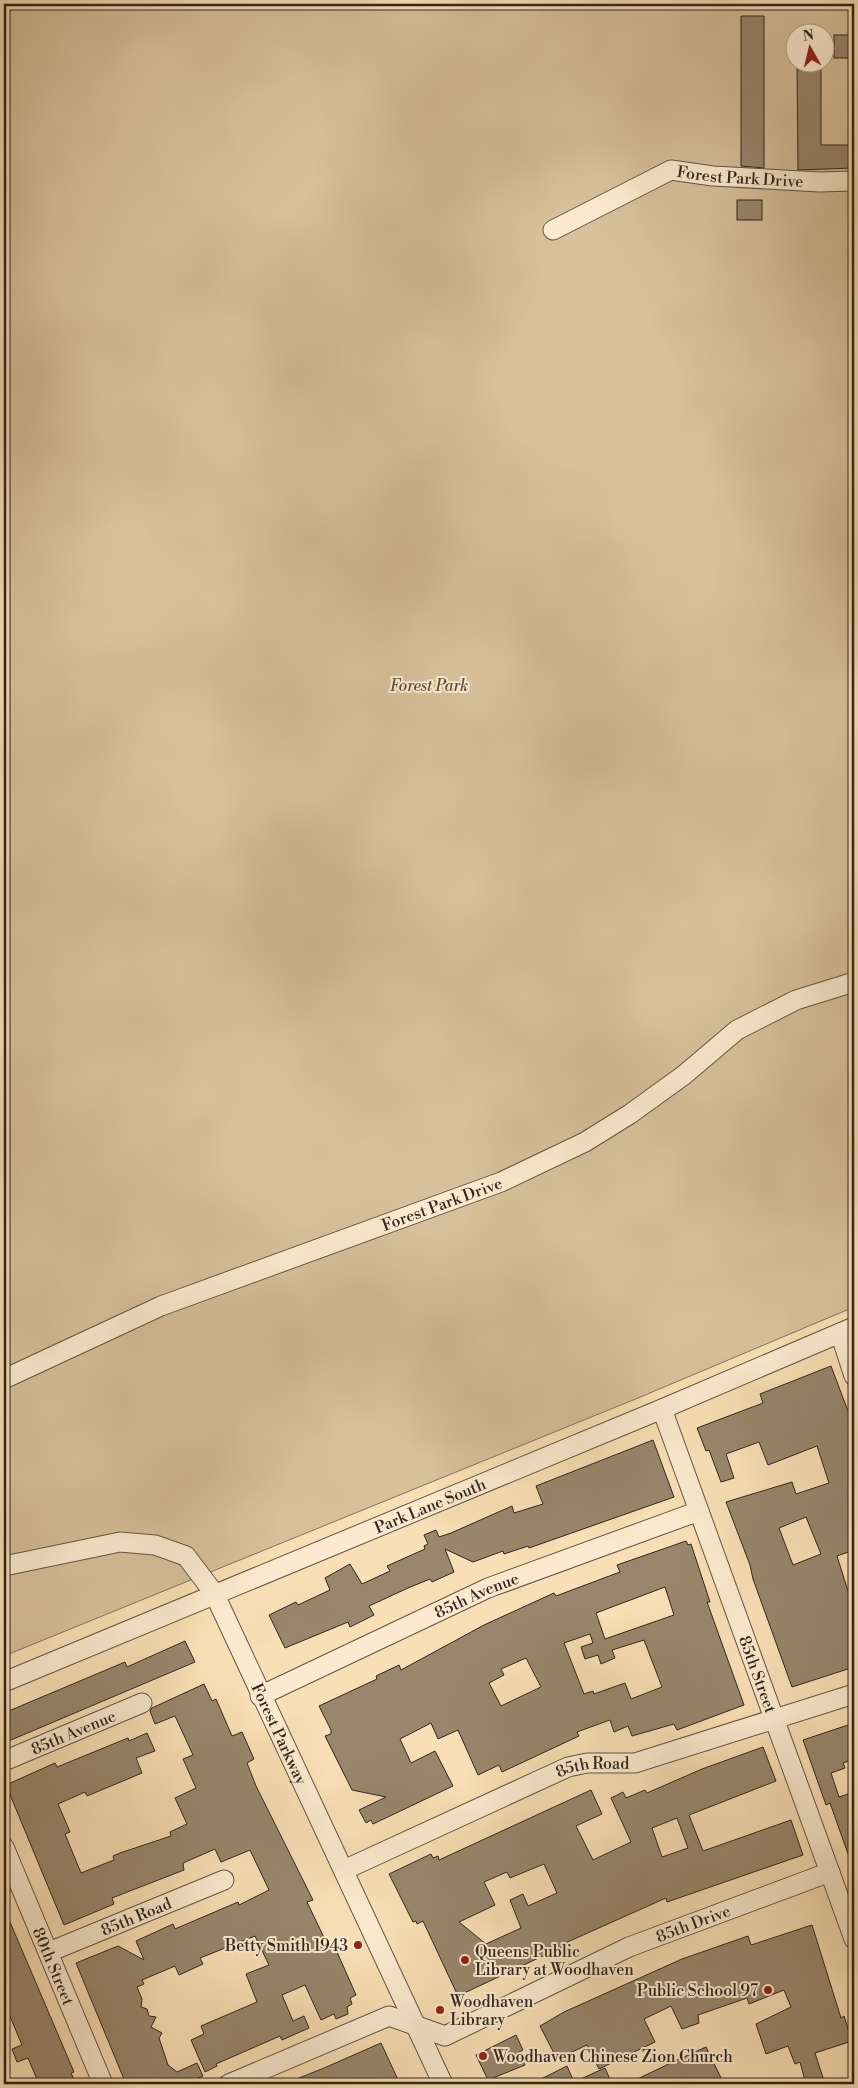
<svg xmlns="http://www.w3.org/2000/svg" width="858" height="2088" font-family="'Libre Bodoni',serif">
<style>
.green{fill:#d7c09b;stroke:#84735c;fill-rule:evenodd}
.building{fill:#99866c;stroke:#31261c;fill-rule:evenodd}
.lines{fill:none;stroke-linecap:round;stroke-linejoin:round}
.minor-casing{stroke:#635442;stroke-width:21}
.minor{stroke:#fbeacf;stroke-width:19}
.poi-dot{fill:#8f2418;stroke:#fbeacf;stroke-width:2}
.labels{text-anchor:middle;stroke-width:4;stroke-linejoin:round;paint-order:stroke}
.street-label{font-size:16px;fill:#31261c;stroke:#fbeacf}
.park-label{font-size:16px;font-style:italic;fill:#5a4c3c;stroke:#fbeacf}
.poi-label{font-size:16px;fill:#31261c;stroke:#fbeacf;text-anchor:start}
</style>
<rect width="100%" height="100%" fill="#f9dfb5"/>
<filter id="stains"><feTurbulence type="fractalNoise" baseFrequency=".004" numOctaves="4"/><feColorMatrix values="0 0 0 0 .2 0 0 0 0 .09 0 0 0 0 .02 0 0 0 .5 -.17"/></filter>
<radialGradient id="worn" r=".72"><stop offset=".6" stop-color="#630" stop-opacity="0"/><stop offset="1" stop-color="#630" stop-opacity=".3"/></radialGradient>
<!-- green -->
<path class="green" d="M4 4H854V1307L638 1398 4 1656ZM796 32H826V62H796Z"/>
<!-- building -->
<g class="building">
<polygon points="741,16 764,16 764,168 741,166"/>
<rect x="834" y="35" width="20" height="23"/>
<polygon points="797,62 821,62 821,145 854,145 854,168 798,170"/>
<rect x="737" y="200" width="25" height="20"/>
<path d="M831 1366 854 1427V1550L837 1556 852 1604 854 1603V1667L792 1687 753 1579 750 1565 726 1502 792 1482 796 1494 829 1483 817 1446 768 1465 759 1442 726 1454 734 1478 721 1482 709 1450 706 1451 697 1428 763 1403 760 1394ZM806 1517 821 1554 793 1565 779 1528Z"/>
<polygon points="653,1440 674,1497 529,1548 528,1546 504,1554 503,1551 473,1562 445,1549 454,1572 432,1582 430,1579 408,1588 369,1606 374,1615 350,1627 348,1622 285,1648 269,1615 296,1602 298,1605 330,1590 325,1578 350,1564 362,1584 390,1571 387,1566 425,1549 424,1546 428,1544 424,1535 436,1530 439,1537 451,1533 512,1506 514,1513 543,1504 536,1486"/>
<path d="M686 1541 688 1545 691 1544 710 1602H707L744 1705 677 1730 674 1724 632 1736 628 1726 614 1732 610 1720 577 1732 579 1736 502 1772 499 1765 478 1775 458 1730 438 1739 431 1723 400 1739 411 1763 435 1751 453 1786 373 1824 371 1820 366 1823 359 1810 386 1797 352 1790 325 1736 331 1734V1730L319 1706 377 1679 376 1676 399 1665 401 1670 484 1625 554 1593 556 1596 620 1572 617 1565ZM665 1587 674 1615 605 1639 596 1613ZM590 1634 593 1643 581 1647 585 1659 598 1655 601 1664 615 1658 612 1650 644 1640 662 1687 631 1699 625 1683 594 1694 593 1691 584 1694 564 1643ZM526 1658 541 1687 501 1706 489 1683 504 1675 501 1669Z"/>
<polygon points="185,1641 195,1662 4,1743 4,1713 125,1662 127,1667"/>
<polygon points="204,1684 212,1701 216,1699 232,1736 242,1732 254,1759 247,1763 256,1786 313,1900 307,1902 329,1948 332,1946 337,1952 356,1995 350,1998 352,2004 347,2007 348,2014 336,2019 334,2014 321,2020 305,1985 282,1995 293,2021 304,2016 309,2028 282,2040 280,2036 216,2064 217,2066 205,2072 191,2040 204,2034 201,2026 257,2002 246,1974 269,1965 255,1936 200,1958 203,1964 179,1975 175,1966 142,1980 144,1984 137,1987 142,1999 141,2007 147,2009 149,2016 156,2017 151,2027 162,2033 159,2038 168,2065 177,2072 197,2063 203,2076 191,2081 195,2084 126,2084 76,1963 118,1946 144,1960 136,1941 173,1924 175,1929 238,1902 239,1905 269,1890 250,1850 221,1862 215,1849 183,1863 184,1870 112,1898 114,1904 64,1925 6,1785 55,1763 57,1767 128,1738 129,1741 147,1733 155,1751 136,1758 142,1773 87,1796 85,1792 58,1804 70,1832 65,1834 81,1873 114,1860 113,1856 120,1853 171,1836 170,1832 187,1824 175,1798 196,1788 183,1759 193,1755 175,1716 155,1724 150,1711 152,1708"/>
<polygon points="851,1724 854,1734 854,1759 843,1763 845,1768 831,1773 839,1797 854,1792 854,1865 852,1865 830,1803 826,1805 803,1740"/>
<path d="M763 1747 776 1781 689 1815 703 1851 791 1820 803 1855 667 1902 666 1898 563 1944 564 1946 458 1996 423 1921 417 1924 416 1921 413 1922 389 1874 431 1854 433 1858 438 1856 439 1860 591 1790 602 1814 576 1826 593 1860 631 1842 611 1798 623 1792 626 1798 645 1790 647 1793 702 1769ZM677 1818 688 1848 662 1857 652 1828ZM544 1864 557 1893 528 1906 523 1894 510 1900 521 1928 486 1944 459 1922 495 1905 484 1882 507 1872 510 1878Z"/>
<polygon points="4,1908 74,2072 71,2073 76,2084 39,2084 28,2058 17,2062 12,2049 22,2045 4,2002"/>
<polygon points="812,1925 841,2018 844,2016 852,2041 815,2053 825,2084 806,2084 800,2062 795,2064 788,2046 766,2054 756,2024 791,2007 784,1990 749,2004 747,1998 698,2015 699,2023 682,2029 671,2006 644,2019 655,2042 599,2069 587,2045 557,2059 540,2026 564,2012 682,1959 748,1936 751,1945"/>
<polygon points="516,2035 523,2050 519,2052 525,2065 488,2080 476,2055"/>
<polygon points="381,2043 400,2084 284,2084 324,2068"/>
<polygon points="706,2047 724,2084 627,2084 675,2061"/>
<polygon points="567,2066 574,2082 605,2068 612,2084 531,2084"/>
</g>
<g class="lines">
<defs>
<g id="minor">
<path id="s1" d="M553 230 671 170 713 176 820 182 854 181"/>
<polyline points="840,1333 854,1376"/>
<path id="s2" d="M4 1379 161 1306 501 1182 585 1142 630 1114 684 1075 737 1030 796 1000 854 982"/>
<path id="s3" d="M662 1409 854 1939"/>
<path id="s4" d="M4 1566 120 1542 155 1545 186 1556 214 1593 443 2084"/>
<path id="s5" d="M4 1682 662 1409 854 1327"/>
<path id="s6" d="M260 1696 488 1588 699 1511"/>
<path id="s7" d="M4 1761 142 1703"/>
<path id="s8" d="M4 1847 103 2084"/>
<path id="s9" d="M344 1870 568 1767 587 1763H635L854 1694"/>
<path id="s10" d="M49 1952 224 1880"/>
<path id="s11" d="M229 2084 389 2016 445 2036 629 1947 830 1872"/>
</g>
</defs>
<!-- minor casing -->
<use href="#minor" class="minor-casing"/>
<!-- minor -->
<use href="#minor" class="minor"/>
</g>
<!-- markers -->
<g class="poi-dot">
<circle cx="358" cy="1945" r="5"/>
<circle cx="465" cy="1960" r="5"/>
<circle cx="768" cy="1990" r="5"/>
<circle cx="440" cy="2010" r="5"/>
<circle cx="483" cy="2056" r="5"/>
</g>
<g class="labels">
<!-- street labels -->
<g class="street-label">
<text dy="6" stroke="none"><textPath href="#s1" startOffset="202">Forest Park Drive</textPath></text>
<text dy="6" stroke="none"><textPath href="#s2" startOffset="472">Forest Park Drive</textPath></text>
<text dy="6" stroke="none"><textPath href="#s5" startOffset="461">Park Lane South</textPath></text>
<text dy="6" stroke="none"><textPath href="#s6" startOffset="239">85th Avenue</textPath></text>
<text dy="6" stroke="none"><textPath href="#s3" startOffset="282">85th Street</textPath></text>
<text dy="6" stroke="none"><textPath href="#s7" startOffset="75">85th Avenue</textPath></text>
<text dy="6" stroke="none"><textPath href="#s4" startOffset="388">Forest Parkway</textPath></text>
<text dy="6" stroke="none"><textPath href="#s9" startOffset="271">85th Road</textPath></text>
<text dy="6" stroke="none"><textPath href="#s10" startOffset="94">85th Road</textPath></text>
<text dy="6" stroke="none"><textPath href="#s11" startOffset="506">85th Drive</textPath></text>
<text dy="6" stroke="none"><textPath href="#s8" startOffset="129">80th Street</textPath></text>
</g>
<!-- park labels -->
<g class="park-label">
<text x="429" y="691">Forest Park</text>
</g>
<!-- poi labels -->
<g class="poi-label">
<text x="348" y="1951" text-anchor="end">Betty Smith 1943</text>
<text x="475" y="1957">Queens Public<tspan x="475" dy="18">Library at Woodhaven</tspan></text>
<text x="758" y="1996" text-anchor="end">Public School 97</text>
<text x="450" y="2007">Woodhaven<tspan x="450" dy="18">Library</tspan></text>
<text x="493" y="2062">Woodhaven Chinese Zion Church</text>
</g>
</g>
<!-- margin -->
<rect width="858" height="2088" fill="none" stroke="#f9dfb5" stroke-width="20"/>
<rect x="5" y="5" width="848" height="2078" fill="none" stroke="#31261c" stroke-width="2.5"/>
<rect x="10" y="10" width="838" height="2068" fill="none" stroke="#31261c"/>
<!-- north arrow -->
<g transform="translate(810 48) rotate(352)"><circle r="24" fill="#fbeacf" stroke="#aa9c87"/>
<path d="M0-4L9 19L0 12L-9 19Z" fill="#8f2418"/>
<text y="-8" font-size="14" font-weight="bold" text-anchor="middle" fill="#31261c">N</text>
</g>
<rect width="100%" height="100%" filter="url(#stains)"/>
<rect width="100%" height="100%" fill="url(#worn)"/>
</svg>
